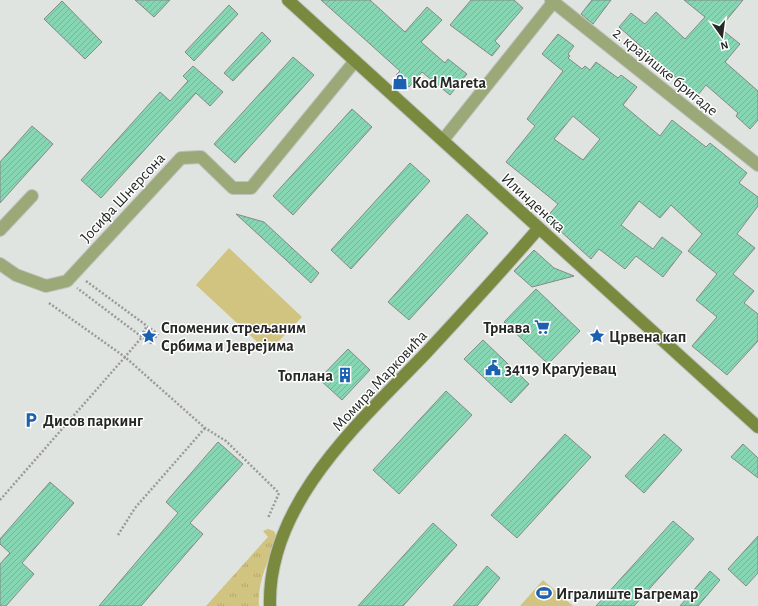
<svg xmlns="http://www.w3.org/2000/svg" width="758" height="606" font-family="'Alegreya Sans',sans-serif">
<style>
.grass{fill:url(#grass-tufts)}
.garden{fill:#d1c380}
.building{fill:url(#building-hatch);stroke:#848a87;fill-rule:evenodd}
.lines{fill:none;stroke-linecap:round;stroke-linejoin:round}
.street-casing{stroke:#bfc2bf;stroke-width:14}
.secondary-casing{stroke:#bfc2bf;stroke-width:14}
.path{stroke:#989b98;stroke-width:2.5;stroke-dasharray:2 2;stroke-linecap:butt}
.street{stroke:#9ba877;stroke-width:12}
.secondary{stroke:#798a3e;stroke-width:12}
.labels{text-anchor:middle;stroke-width:3;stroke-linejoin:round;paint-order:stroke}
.street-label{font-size:16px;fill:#262826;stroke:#fff}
.poi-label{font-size:16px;font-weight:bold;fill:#262826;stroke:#fff;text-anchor:start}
</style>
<defs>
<pattern id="grass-tufts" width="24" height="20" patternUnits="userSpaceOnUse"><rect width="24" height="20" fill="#d1c380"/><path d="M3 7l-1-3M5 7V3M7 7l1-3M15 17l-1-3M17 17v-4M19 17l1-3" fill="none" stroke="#b3a86e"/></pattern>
<pattern id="building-hatch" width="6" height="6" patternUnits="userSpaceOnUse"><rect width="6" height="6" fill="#86d5b3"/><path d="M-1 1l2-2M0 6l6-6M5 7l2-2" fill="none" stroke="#74b79a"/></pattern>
</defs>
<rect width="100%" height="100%" fill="#e0e4e0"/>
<!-- grass -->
<path class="grass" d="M268 529 274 531 277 537C269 559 257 582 259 606H206L266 539 268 537 263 531Z"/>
<!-- garden -->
<g class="garden">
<polygon points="229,248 302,317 268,352 196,285"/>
<polygon points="543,580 573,606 520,606"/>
</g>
<!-- building -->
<g class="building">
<polygon points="135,0 170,0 154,17"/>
<polygon points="321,0 370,0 405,32 427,7 442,20 421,42 445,63 448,59 467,74 450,95 422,72 409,87 396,75 400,71"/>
<polygon points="471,0 514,0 523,8 495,41 500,46 492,56 450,25"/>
<polygon points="592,0 611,0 593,24 581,14"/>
<polygon points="684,0 743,0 720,28 740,44 725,62 758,91 758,120 750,129 736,116 738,113 706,85 697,96 619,27 631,13 645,24 656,12 685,39 705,17"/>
<polygon points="62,1 102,42 85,59 44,19"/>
<polygon points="229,5 238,14 194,61 185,52"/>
<polygon points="262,32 271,41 233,81 224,73"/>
<path d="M558 34 574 46 568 54 570 56 568 58 582 69 585 66 590 70 596 62 618 78 621 75 637 87 623 105 660 136 672 120 706 147 710 143 747 173 739 183 758 197V206L737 234 755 248 733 274 754 291 744 303 758 314V341L727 375 692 346 717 317 696 300 717 274 688 251 702 234 671 205 660 218 639 201 621 225 653 249 662 237 682 252 663 277 636 256 625 269 599 249 591 259 546 218 558 204 506 162 535 126 527 119 563 71 542 54ZM573 116 600 139 583 160 554 139Z"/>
<polygon points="293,57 314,75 235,163 214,144"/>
<polygon points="193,66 223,92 210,106 196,93 101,198 81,180 160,92 170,101 188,81 183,76"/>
<polygon points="352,109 372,127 293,215 273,196"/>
<polygon points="32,126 53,144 0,203 0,162"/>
<polygon points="410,163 430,181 351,269 331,250"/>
<polygon points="236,214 264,222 319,273 311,283"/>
<polygon points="467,214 488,233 409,320 388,302"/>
<polygon points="534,250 554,268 574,276 532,287 514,271"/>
<polygon points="536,289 580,331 548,364 504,322"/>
<polygon points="483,340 529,384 511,403 464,359"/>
<polygon points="348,349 370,370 342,400 319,379"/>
<polygon points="446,391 472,415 399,494 373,470"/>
<polygon points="565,434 591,457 517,538 491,515"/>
<polygon points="664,434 682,450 644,493 625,476"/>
<polygon points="218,442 243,464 190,523 203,534 141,606 99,606 178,513 166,502"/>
<polygon points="743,444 758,458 758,478 731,457"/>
<polygon points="50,482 74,503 22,563 34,574 6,606 0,606 0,564 10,553 0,544 0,539"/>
<polygon points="673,521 694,539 634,606 596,606"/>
<polygon points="433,523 457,545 403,606 358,606"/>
<polygon points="758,536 758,573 746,586 728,569"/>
<polygon points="487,566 500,578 477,606 453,606"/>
<polygon points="710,571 720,580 698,606 680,606"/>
</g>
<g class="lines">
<defs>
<g id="street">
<polyline points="551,0 758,165"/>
<polyline points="443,140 555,0"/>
<polyline points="0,230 32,196"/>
<polyline points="0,264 16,275 46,286 67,281 181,158 201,157 233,188 251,188 355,61"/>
</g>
<g id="secondary">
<path d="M288 0C444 143 602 284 758 427"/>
<path d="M270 606C267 503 361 421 426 353 464 312 502 271 538 229"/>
</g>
</defs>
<!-- street casing -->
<use href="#street" class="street-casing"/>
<!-- secondary casing -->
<use href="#secondary" class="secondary-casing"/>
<!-- path -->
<g class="path">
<polyline points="86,281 147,326"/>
<polyline points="49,303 125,357 142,337 77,288"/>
<polyline points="141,336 147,326 158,334 151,343 142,337"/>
<polyline points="0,500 125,357 205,428 226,441 279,493 268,518"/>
<polyline points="118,535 135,508 205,428"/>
</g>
<!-- street -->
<use href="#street" class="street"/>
<!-- secondary -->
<use href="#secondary" class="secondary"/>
</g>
<!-- icons -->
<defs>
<symbol id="shop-bare" viewBox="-9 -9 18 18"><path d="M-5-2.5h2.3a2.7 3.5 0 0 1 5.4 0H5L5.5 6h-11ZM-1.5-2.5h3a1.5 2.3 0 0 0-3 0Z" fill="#1c60b1" stroke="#fff" stroke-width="2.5" paint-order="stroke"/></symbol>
<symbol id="supermarket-bare" viewBox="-9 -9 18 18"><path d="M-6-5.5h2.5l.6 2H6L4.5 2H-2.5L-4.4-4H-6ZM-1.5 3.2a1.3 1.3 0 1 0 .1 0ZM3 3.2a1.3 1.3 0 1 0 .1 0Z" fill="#1c60b1" stroke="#fff" stroke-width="2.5" paint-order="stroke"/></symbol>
<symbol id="sight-bare" viewBox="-9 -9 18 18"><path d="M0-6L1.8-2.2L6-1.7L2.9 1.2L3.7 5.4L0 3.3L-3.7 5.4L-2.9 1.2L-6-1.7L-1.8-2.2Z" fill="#1c60b1" stroke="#fff" stroke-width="2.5" paint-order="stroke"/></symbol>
<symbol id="civic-bare" viewBox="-9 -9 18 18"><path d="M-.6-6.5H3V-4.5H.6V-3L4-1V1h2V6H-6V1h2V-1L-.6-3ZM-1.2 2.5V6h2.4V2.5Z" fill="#1c60b1" stroke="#fff" stroke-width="2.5" paint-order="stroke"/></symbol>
<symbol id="building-bare" viewBox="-9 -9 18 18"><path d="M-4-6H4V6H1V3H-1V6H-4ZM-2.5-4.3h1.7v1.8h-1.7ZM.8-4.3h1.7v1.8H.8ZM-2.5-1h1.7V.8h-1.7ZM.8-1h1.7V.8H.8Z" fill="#1c60b1" stroke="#fff" stroke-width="2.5" paint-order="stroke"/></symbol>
<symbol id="parking-bare" viewBox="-9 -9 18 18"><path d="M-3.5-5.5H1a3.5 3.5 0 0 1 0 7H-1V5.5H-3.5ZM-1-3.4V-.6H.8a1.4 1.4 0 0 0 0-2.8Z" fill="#1c60b1" stroke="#fff" stroke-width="2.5" paint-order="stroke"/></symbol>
<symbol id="stadium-bare" viewBox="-9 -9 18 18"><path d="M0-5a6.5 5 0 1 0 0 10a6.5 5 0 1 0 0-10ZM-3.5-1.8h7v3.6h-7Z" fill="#1c60b1" stroke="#fff" stroke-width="2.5" paint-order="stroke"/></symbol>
</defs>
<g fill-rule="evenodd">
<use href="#shop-bare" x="389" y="71" width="22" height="22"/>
<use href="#supermarket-bare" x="531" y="316" width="22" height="22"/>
<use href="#sight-bare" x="138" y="325" width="22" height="22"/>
<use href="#sight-bare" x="586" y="325" width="22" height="22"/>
<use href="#civic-bare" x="482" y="357" width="22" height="22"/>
<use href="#building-bare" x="334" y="364" width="22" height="22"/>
<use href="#parking-bare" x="20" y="409" width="22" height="22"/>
<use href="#stadium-bare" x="533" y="582" width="22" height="22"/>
</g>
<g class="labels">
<!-- street labels -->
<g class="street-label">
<text transform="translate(666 71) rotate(39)" y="6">2. крајишке бригаде</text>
<text transform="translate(122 197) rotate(-47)" y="6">Јосифа Шнерсона</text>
<text transform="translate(534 202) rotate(42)" y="6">Илинденска</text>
<text transform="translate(379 380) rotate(-47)" y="6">Момира Марковића</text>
</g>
<!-- poi labels -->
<g class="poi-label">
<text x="412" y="88">Kod Mareta</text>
<text x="161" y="333">Споменик стрељаним<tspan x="161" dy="18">Србима и Јеврејима</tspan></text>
<text x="530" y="333" text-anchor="end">Трнава</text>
<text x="609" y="342">Црвена кап</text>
<text x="505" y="374">34119 Крагујевац</text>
<text x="333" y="381" text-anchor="end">Топлана</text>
<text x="43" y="426">Дисов паркинг</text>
<text x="556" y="599">Игралиште Багремар</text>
</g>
</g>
<!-- north arrow -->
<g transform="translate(722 36) rotate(166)" stroke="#ffffff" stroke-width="3" paint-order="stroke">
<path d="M0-3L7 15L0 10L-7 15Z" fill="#262826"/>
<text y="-6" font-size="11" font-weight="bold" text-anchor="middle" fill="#262826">N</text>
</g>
</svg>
